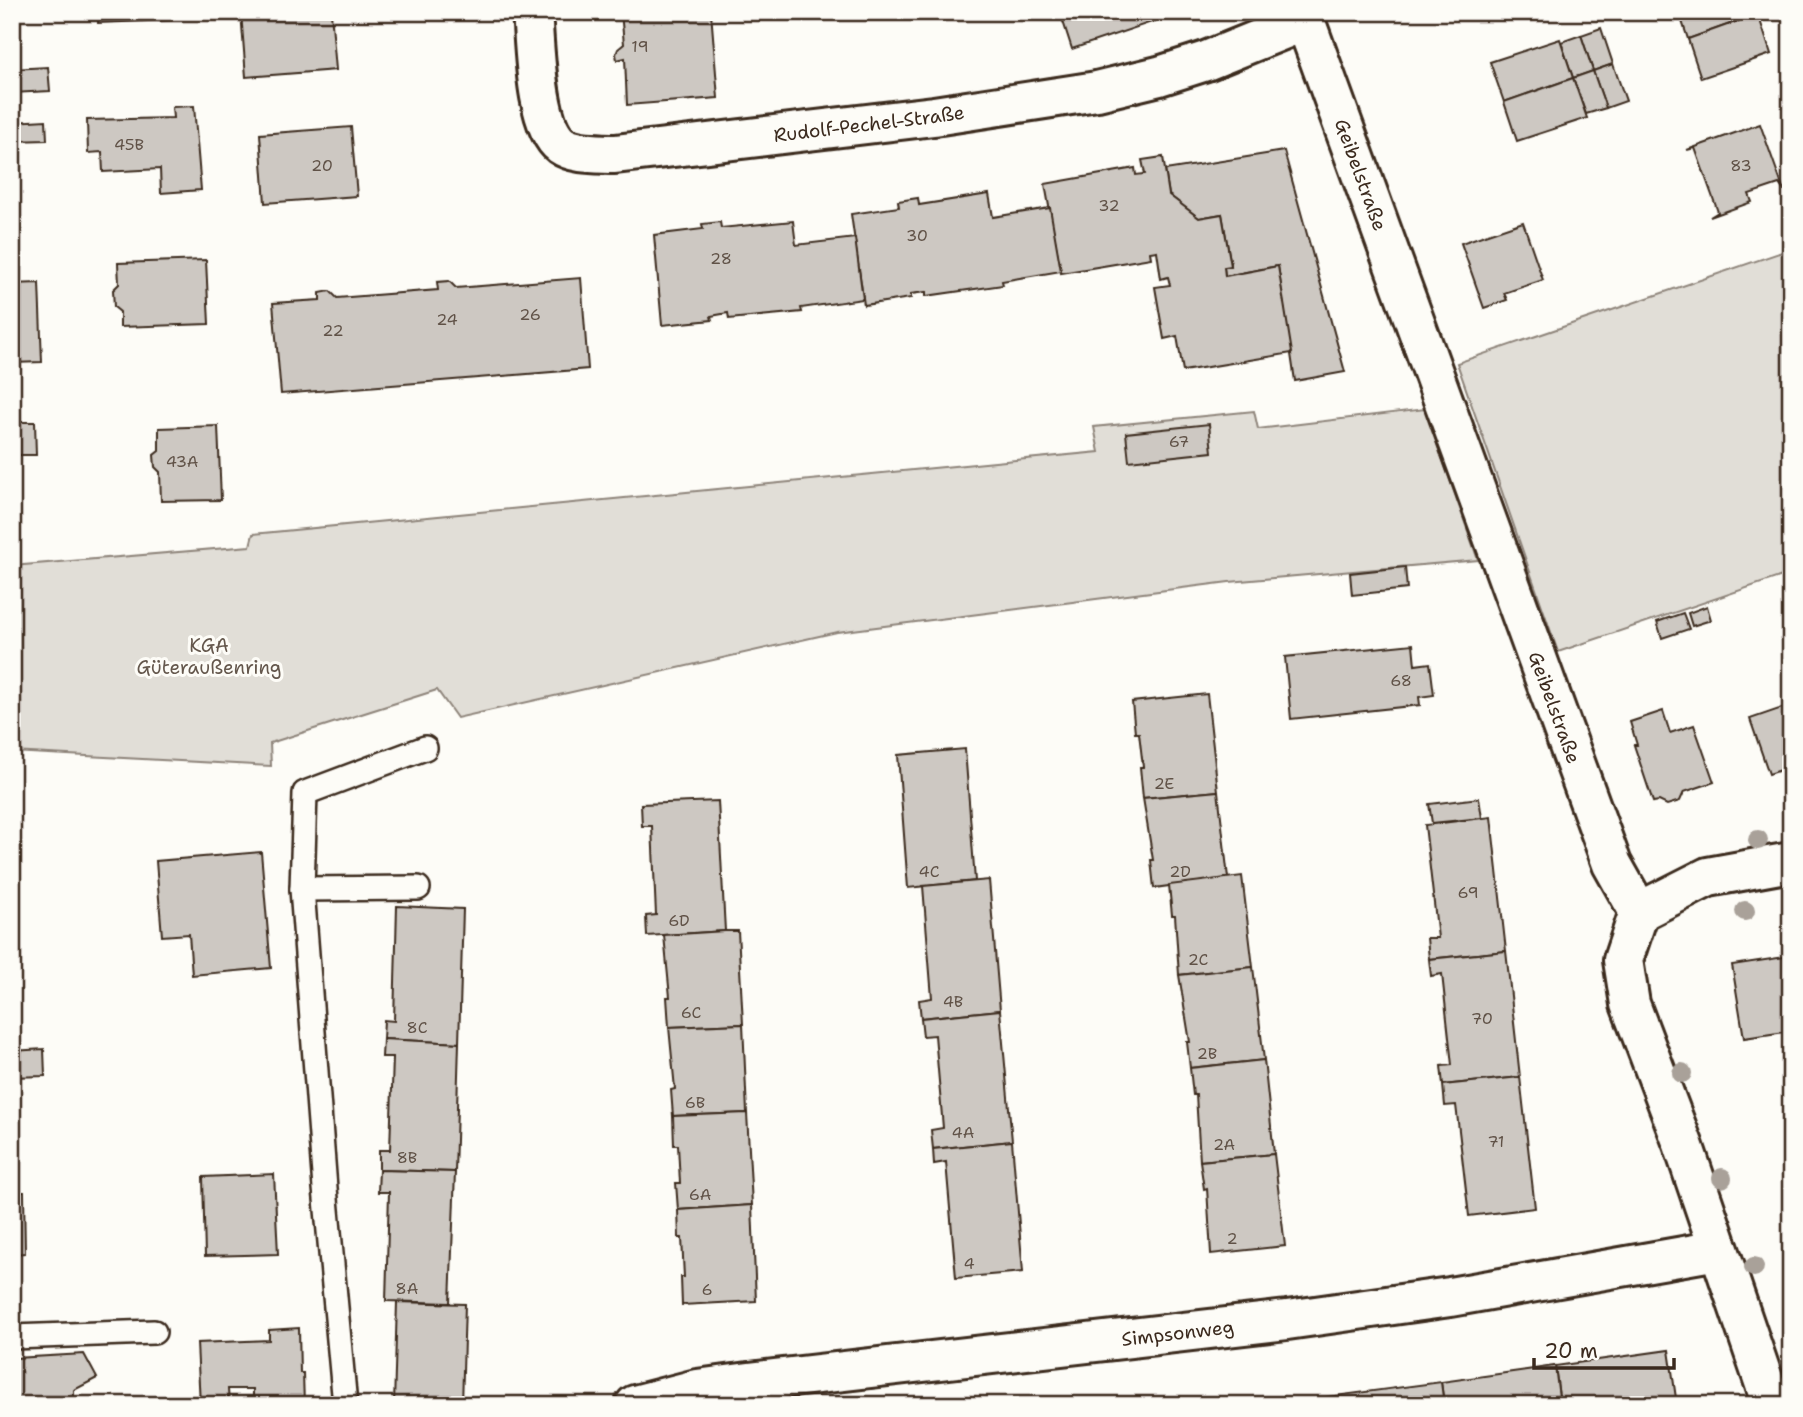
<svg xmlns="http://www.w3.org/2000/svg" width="1803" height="1417" font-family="'Shantell Sans',sans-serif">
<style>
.green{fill:#e1ded7;stroke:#8e847a;stroke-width:2}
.building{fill:#cdc8c2;stroke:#3b2a1e;stroke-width:2}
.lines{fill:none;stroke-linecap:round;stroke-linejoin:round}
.lane-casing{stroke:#3b2a1e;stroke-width:28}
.street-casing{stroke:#3b2a1e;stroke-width:44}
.lane{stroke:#fdfcf7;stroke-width:23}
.street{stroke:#fdfcf7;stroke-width:38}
.tree{fill:#a9a199}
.labels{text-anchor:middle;stroke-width:6;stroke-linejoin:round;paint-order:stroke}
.number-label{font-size:16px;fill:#605247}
.street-label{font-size:19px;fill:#3b2a1e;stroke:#fdfcf7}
.park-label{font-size:19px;fill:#64574c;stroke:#fdfcf7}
</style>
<rect width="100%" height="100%" fill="#fdfcf7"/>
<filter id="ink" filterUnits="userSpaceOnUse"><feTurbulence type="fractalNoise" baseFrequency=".0143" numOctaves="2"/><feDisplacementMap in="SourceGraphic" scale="14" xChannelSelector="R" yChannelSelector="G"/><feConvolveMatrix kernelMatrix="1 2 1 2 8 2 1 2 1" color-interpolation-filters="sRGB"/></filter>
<g filter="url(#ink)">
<!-- green -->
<g class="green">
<polygon points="1791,249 1791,573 1558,652 1457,363"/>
<polygon points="1425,409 1478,560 1229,582 837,632 457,718 437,690 270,743 271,766 12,752 12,566 250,546 253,534 1099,452 1094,427 1254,411 1258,429"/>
</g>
<!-- building -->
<g class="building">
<polygon points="98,12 171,12 172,20 98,23"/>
<polygon points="241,12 331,12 336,70 246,77"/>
<polygon points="621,12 711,12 718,98 627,105 625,58 617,60 616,54 618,49 624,44"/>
<polygon points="1060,12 1155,12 1158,20 1072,49"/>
<polygon points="1679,12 1757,12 1758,14 1688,39"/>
<polygon points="1758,14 1771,54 1701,78 1688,39"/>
<polygon points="1601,28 1613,64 1593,71 1581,35"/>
<polygon points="1581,35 1593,71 1573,78 1561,42"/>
<polygon points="1560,39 1573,78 1504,102 1490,62"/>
<polygon points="1613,64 1626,101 1606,108 1593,71"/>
<polygon points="48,67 50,91 12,93 12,69"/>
<polygon points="1593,71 1606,108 1586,114 1573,78"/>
<polygon points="1573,78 1587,118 1517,141 1504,102"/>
<polygon points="194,106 201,190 161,193 160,169 103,172 102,152 88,153 87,120 173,118 172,107"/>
<polygon points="46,120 47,140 12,141 12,122"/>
<polygon points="1760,124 1784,191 1779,184 1749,194 1752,202 1710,217 1718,212 1695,148 1687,150"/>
<polygon points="351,127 357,196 265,203 260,134"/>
<polygon points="1284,151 1345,372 1295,381 1278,266 1225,276 1224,267 1231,266 1222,214 1199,218 1169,195 1165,170"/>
<polygon points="1163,157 1169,195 1199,218 1222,214 1231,266 1224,267 1225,276 1278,266 1292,353 1183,371 1177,336 1164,339 1155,287 1170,285 1168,277 1161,279 1157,251 1150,252 1151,258 1061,273 1045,184 1135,168 1136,175 1145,174 1142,160"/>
<polygon points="989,194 993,217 1050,208 1061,271 1002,281 1003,285 926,296 926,292 911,294 911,298 864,305 851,214 899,207 898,201 918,198 919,205"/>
<polygon points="793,221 796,245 855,238 863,299 801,308 802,312 729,319 728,313 711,316 712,320 662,325 654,235 703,229 702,224 720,222 721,228"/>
<polygon points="1523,222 1543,280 1504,293 1507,300 1484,308 1461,243"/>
<polygon points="206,260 209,324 120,327 120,312 114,307 113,290 119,284 118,263"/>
<polygon points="581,278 588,369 281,394 273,303 320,300 320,293 330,291 337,298 438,290 437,282 449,281 456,288"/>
<polygon points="39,283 42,362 12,363 12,284"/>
<polygon points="12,422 35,422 36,455 12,455"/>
<polygon points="1209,424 1212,452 1129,461 1126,433"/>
<polygon points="218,426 221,500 161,501 160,472 155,467 154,455 159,451 159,428"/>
<polygon points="1405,567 1407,589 1352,595 1350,573"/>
<polygon points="1707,606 1711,620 1692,626 1688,613"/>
<polygon points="1683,613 1689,629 1662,638 1657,622"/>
<polygon points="1413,644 1415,665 1430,663 1434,695 1419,697 1420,705 1291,719 1285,657"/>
<polygon points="1207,694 1218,791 1143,798 1140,767 1143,767 1139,733 1135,733 1132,702"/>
<polygon points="1791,705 1791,783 1789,784 1784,769 1769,774 1750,719"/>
<polygon points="1663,711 1670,733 1694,725 1714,782 1684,792 1680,801 1667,805 1659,801 1653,802 1634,745 1637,745 1630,722"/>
<polygon points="965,749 975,881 908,888 898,755"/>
<polygon points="1218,791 1228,878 1154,888 1151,860 1153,860 1143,798"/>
<polygon points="1479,798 1482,818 1432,823 1429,804"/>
<polygon points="718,801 725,931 647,936 646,916 656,915 652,826 642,826 641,804"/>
<polygon points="1491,817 1506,951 1429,959 1427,938 1438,938 1425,825"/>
<polygon points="261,852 271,968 192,975 189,934 162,936 156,861"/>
<polygon points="1242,876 1253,967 1179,975 1175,915 1172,915 1169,885"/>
<polygon points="989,880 1000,1010 921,1018 919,1000 932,998 923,886"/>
<polygon points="397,906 463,909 459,1043 383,1039 384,1020 394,1021"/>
<polygon points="725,931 738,931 743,1024 669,1027 667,997 670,997 664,935"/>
<polygon points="1506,951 1520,1077 1443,1085 1441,1066 1452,1065 1442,974 1431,976 1429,959"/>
<polygon points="1791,956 1791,1031 1744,1038 1732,965"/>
<polygon points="1253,967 1264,1060 1190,1068 1187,1042 1190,1042 1179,975"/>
<polygon points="1000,1010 1012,1141 933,1149 931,1130 943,1128 935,1035 923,1036 921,1018"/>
<polygon points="743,1024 747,1113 673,1116 671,1090 675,1089 669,1027"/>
<polygon points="383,1039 459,1043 455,1172 379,1170 379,1150 390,1150 393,1057 382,1057"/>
<polygon points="44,1049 45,1076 12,1077 12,1051"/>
<polygon points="1264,1060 1274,1154 1200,1161 1196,1095 1193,1095 1190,1068"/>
<polygon points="1520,1077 1535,1208 1469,1216 1456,1105 1445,1106 1443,1085"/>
<polygon points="747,1113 752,1205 678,1210 676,1183 680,1183 678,1145 674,1145 673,1116"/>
<polygon points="1012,1141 1023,1272 956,1278 946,1162 934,1164 933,1149"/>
<polygon points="1274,1154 1285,1246 1211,1254 1207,1188 1204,1189 1200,1161"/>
<polygon points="379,1170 455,1172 450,1303 386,1301 389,1192 378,1192"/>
<polygon points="274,1174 278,1254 205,1256 203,1177"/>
<polygon points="12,1192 24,1192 25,1253 12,1254"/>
<polygon points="752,1205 756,1301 682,1305 681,1277 684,1277 682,1238 679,1238 678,1210"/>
<polygon points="397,1302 465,1304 462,1405 394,1405"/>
<polygon points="299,1328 300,1373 303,1373 304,1405 253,1405 253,1389 228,1389 229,1404 200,1405 197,1343 269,1340 269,1330"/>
<polygon points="1669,1350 1677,1405 1560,1405 1555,1366"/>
<polygon points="84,1354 97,1378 74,1390 74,1405 12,1405 15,1358"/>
<polygon points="1555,1366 1560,1405 1444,1405 1441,1382"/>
<polygon points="1441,1382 1444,1405 1328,1405 1327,1397"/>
<polygon points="1253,1399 1254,1405 1215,1405"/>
</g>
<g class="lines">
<defs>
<g id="lane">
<polyline points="302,889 418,888"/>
<polyline points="12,1337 154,1332"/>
<polyline points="345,1405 325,1188 302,889 305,793 425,748"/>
</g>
<g id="street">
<path id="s1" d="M532 12C535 44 535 125 561 145 575 155 599 153 615 154L934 116 1097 91 1159 76 1206 61 1305 21"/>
<path id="s2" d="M1302 12 1612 864 1639 912 1623 960 1630 1004 1683 1144 1772 1405"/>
<polyline points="1639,912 1708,877 1791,862"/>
<path id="s3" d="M635 1405 697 1389 749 1382 1287 1320 1450 1297 1718 1250"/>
</g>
</defs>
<!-- lane casing -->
<use href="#lane" class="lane-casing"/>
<!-- street casing -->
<use href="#street" class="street-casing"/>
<!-- lane -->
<use href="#lane" class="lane"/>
<!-- street -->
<use href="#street" class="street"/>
</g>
<!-- trees -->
<g class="tree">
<circle cx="1758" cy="840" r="10"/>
<circle cx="1745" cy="911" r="10"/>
<circle cx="1682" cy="1073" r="10"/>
<circle cx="1722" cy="1178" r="10"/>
<circle cx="1754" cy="1267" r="10"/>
</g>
</g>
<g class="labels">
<!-- number labels -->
<g class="number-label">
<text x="640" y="52">19</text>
<text x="129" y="150">45B</text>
<text x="322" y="171">20</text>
<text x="1741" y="171">83</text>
<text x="1109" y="211">32</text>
<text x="917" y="241">30</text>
<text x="721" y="264">28</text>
<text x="530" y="320">26</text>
<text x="447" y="325">24</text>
<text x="333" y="336">22</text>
<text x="1179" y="447">67</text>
<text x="182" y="467">43A</text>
<text x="1401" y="686">68</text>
<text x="1164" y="789">2E</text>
<text x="929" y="877">4C</text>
<text x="1180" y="877">2D</text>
<text x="1468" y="898">69</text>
<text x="679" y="926">6D</text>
<text x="1198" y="965">2C</text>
<text x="953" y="1007">4B</text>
<text x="691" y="1018">6C</text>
<text x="1482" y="1024">70</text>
<text x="417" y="1033">8C</text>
<text x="1207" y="1059">2B</text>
<text x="695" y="1108">6B</text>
<text x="963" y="1138">4A</text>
<text x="1496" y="1147">71</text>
<text x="1224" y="1150">2A</text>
<text x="407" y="1163">8B</text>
<text x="700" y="1200">6A</text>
<text x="1232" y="1244">2</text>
<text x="969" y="1269">4</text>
<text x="407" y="1294">8A</text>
<text x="707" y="1295">6</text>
</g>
<!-- street labels -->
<g class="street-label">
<text dy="7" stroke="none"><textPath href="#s1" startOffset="450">Rudolf-Pechel-Straße</textPath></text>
<text dy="7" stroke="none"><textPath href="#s2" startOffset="173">Geibelstraße</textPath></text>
<text dy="7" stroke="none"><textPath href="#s2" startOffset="740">Geibelstraße</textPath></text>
<text dy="7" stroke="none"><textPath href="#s3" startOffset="548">Simpsonweg</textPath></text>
</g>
<!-- park labels -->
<g class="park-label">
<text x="209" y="652">KGA<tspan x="209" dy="22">Güteraußenring</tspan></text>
</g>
</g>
<!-- margin -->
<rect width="1803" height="1417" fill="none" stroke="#fdfcf7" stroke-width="42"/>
<rect x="21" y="21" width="1761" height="1375" fill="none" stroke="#3b2a1e" stroke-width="2.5" filter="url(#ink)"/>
<!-- scale -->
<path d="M1534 1358v10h140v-10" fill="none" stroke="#3b2a1e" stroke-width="3.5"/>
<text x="1544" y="1358" font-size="21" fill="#3b2a1e" stroke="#fdfcf7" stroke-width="5" paint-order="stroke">20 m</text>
</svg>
